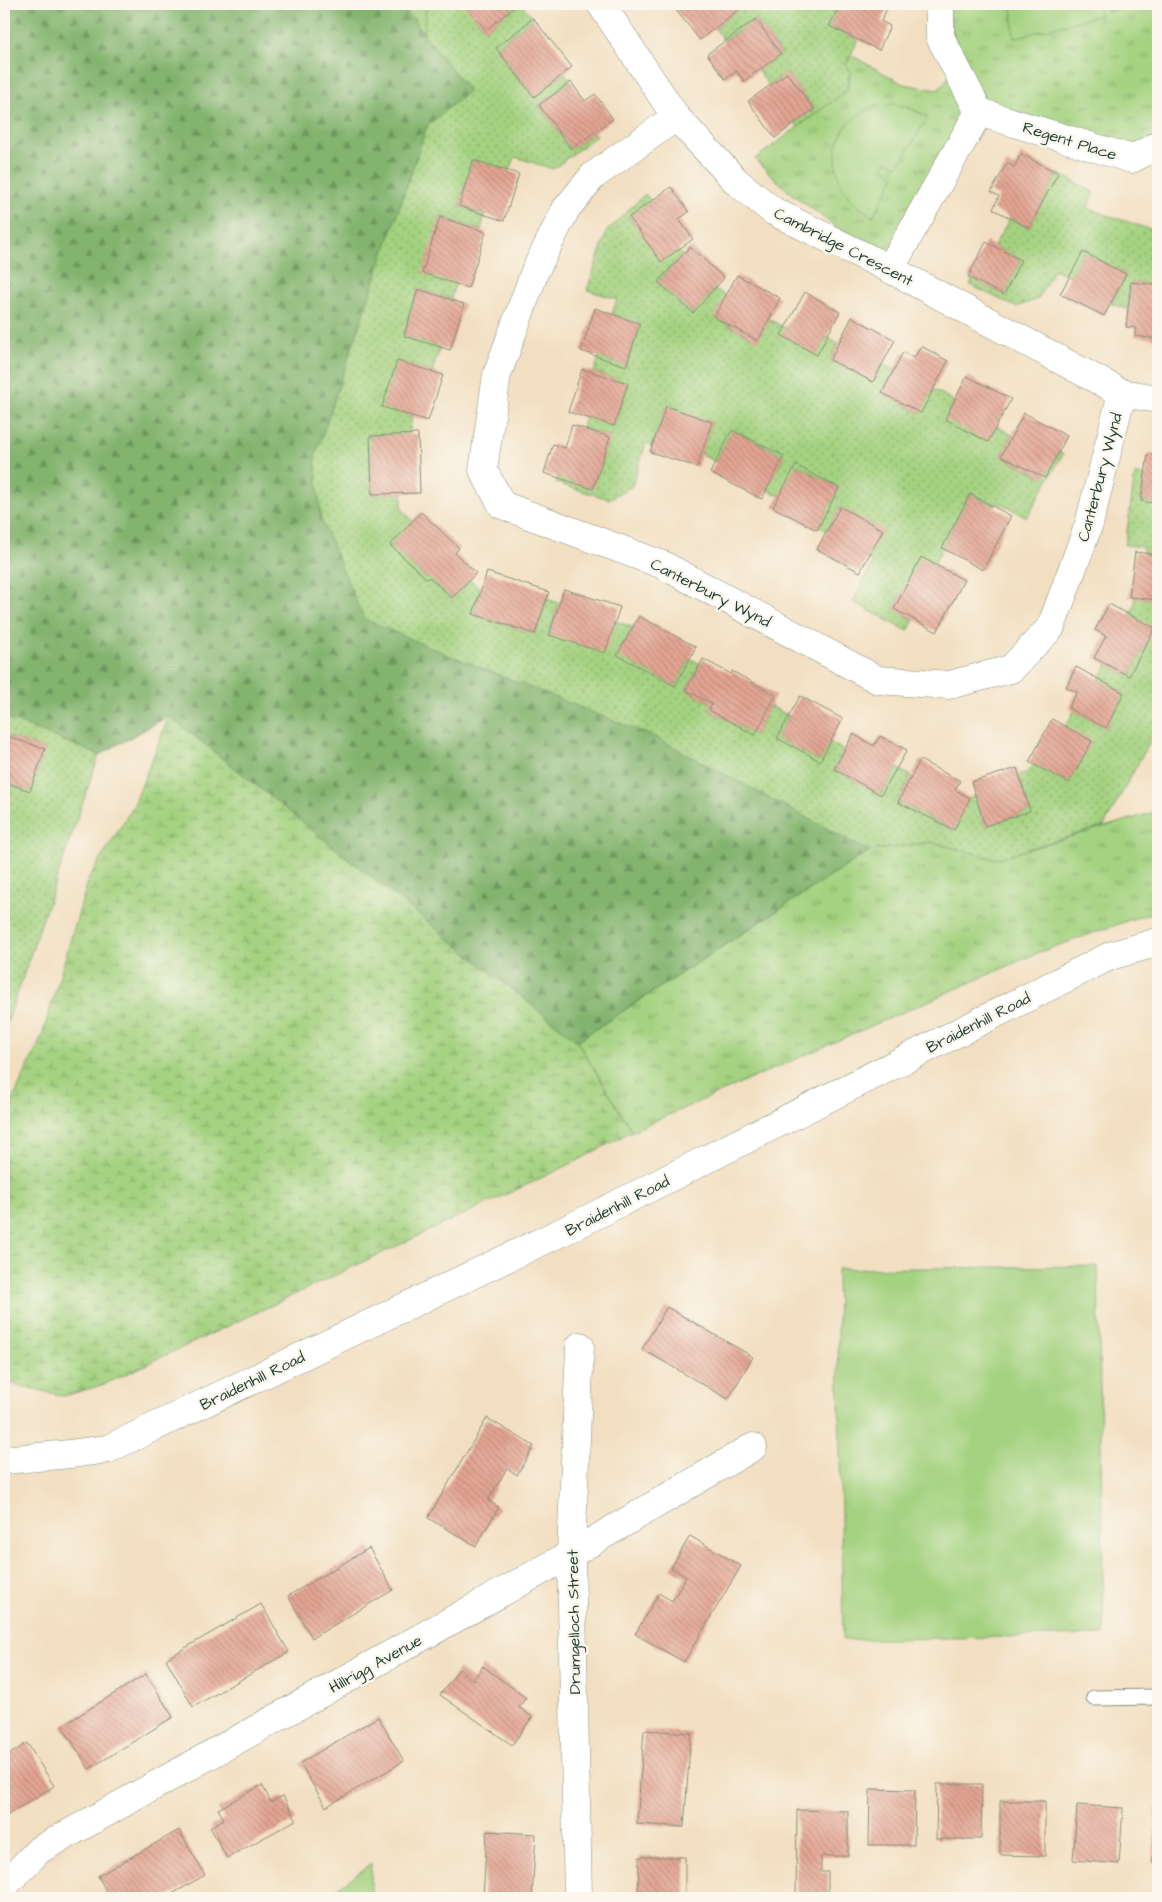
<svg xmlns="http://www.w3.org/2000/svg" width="1162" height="1902" font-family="'Architects Daughter',sans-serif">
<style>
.grass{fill:url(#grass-tufts);stroke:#62885a}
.forest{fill:url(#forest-firs);stroke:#517851}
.wetland{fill:url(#wetland-marsh);stroke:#62885a}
.park{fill:#a4d280;stroke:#62885a}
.garden{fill:url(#garden-dots);stroke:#62885a}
.building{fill:url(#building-back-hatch)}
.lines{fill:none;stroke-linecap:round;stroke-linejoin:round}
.lane-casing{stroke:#888e7a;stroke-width:17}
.street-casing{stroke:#888e7a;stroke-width:29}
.secondary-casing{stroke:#888e7a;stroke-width:29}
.lane{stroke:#fff;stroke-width:15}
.street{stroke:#fff;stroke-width:28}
.secondary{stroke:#fff;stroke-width:28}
.labels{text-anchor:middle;stroke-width:5;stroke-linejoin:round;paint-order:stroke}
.street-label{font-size:16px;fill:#1f3d34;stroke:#fbf7ec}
</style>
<defs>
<pattern id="grass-tufts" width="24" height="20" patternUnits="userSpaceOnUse" patternTransform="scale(1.25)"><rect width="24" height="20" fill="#a4d280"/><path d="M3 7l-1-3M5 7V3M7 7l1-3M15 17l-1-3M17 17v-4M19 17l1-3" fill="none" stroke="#85ac6a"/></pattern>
<pattern id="forest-firs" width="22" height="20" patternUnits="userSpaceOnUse" patternTransform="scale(1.25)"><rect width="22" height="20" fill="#83b46e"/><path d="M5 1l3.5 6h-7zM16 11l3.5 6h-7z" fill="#6b945b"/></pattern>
<pattern id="wetland-marsh" width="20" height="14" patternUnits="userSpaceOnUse" patternTransform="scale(1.25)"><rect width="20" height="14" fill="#a4d280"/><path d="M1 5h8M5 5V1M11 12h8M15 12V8" fill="none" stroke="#85ac6a"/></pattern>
<pattern id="garden-dots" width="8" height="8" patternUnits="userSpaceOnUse" patternTransform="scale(1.25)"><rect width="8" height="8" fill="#a4d280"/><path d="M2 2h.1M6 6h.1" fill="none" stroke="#85ac6a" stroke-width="1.8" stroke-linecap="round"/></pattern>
<pattern id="building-back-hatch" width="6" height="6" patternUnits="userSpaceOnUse" patternTransform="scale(1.25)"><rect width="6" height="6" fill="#e4a593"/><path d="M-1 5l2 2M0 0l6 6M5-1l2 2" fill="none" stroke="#b88879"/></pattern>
</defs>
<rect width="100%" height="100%" fill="#fbf7ec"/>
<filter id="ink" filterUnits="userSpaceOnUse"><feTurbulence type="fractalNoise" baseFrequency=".02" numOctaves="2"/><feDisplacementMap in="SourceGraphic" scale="10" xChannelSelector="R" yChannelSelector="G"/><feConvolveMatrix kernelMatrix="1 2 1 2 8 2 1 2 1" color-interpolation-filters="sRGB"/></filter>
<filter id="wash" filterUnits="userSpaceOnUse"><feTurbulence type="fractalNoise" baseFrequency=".0096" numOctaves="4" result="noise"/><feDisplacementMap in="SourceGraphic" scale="20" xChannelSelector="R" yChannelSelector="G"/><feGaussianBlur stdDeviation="1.12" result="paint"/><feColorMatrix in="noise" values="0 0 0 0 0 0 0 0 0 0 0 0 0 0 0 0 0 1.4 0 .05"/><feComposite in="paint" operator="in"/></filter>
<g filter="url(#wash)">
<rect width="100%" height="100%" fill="#f2dfc1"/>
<!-- grass -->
<g class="grass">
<polygon points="401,4 426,4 424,34"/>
<polygon points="948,4 1158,4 1158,136 1131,153 997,110 886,257 850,238 787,190 755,159 846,91 851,71 846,65 851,55 903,84 938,90 962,60 952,32"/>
<polygon points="1158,811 1158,910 1040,952 632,1131 577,1041 869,851 931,842 995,859"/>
</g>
<!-- forest -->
<polygon class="forest" points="4,4 401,4 469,91 427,126 315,457 321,519 655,737 869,851 577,1041 169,716 99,755 4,717"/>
<!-- wetland -->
<polygon class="wetland" points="169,716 577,1041 632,1131 579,1160 105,1384 64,1396 4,1382 4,1119 42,1036 89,878 134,805"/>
<!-- park -->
<g class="park">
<polygon points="1012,4 1097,4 1100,15 1014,38"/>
<polygon points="1105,4 1134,4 1107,12"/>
<path d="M894 104 912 109 928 117 898 166 887 161 882 168 895 175 873 217C861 209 849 201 843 188 827 156 838 118 875 107 881 106 888 105 894 104Z"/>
<polygon points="1098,1266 1104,1635 843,1640 837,1269"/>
<polygon points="371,1864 371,1898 323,1898"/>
</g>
<!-- garden -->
<g class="garden">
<polygon points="426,4 464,4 486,30 518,4 521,4 533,18 496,48 534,97 565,73 571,82 539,105 571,149 594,132 596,136 553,169 515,157 510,171 473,160 459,206 485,215 481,230 440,217 455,284 451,299 418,289 404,336 440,347 432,372 397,361 383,407 412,416 409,435 370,436 372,494 402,493 402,509 413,521 390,545 426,579 429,577 452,598 470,580 481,589 473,614 535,634 547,599 559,603 549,635 615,621 633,627 618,655 675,686 690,658 700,664 686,690 712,704 709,710 755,735 770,706 789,716 777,738 820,761 830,742 844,751 834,769 881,795 897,768 911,776 898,802 953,830 970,798 976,796 985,826 1030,811 1019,775 1028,772 1065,727 1074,711 1106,728 1124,693 1099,680 1107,665 1129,676 1154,629 1130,615 1135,605 1135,597 1158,600 1158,735 1155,732 1104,826 995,859 931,842 869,851 655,737 444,653 364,619 321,519 315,457 427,126 469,91 424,34"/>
<polygon points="735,4 840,4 829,26 858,40 846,65 851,71 846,91 798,127 795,123 814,109 787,73 769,86 758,70 781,54 756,19 724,41 715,28 739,9"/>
<polygon points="1058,173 1095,193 1087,208 1158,232 1158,285 1131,282 1128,309 1111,304 1126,274 1083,252 1070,276 1054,269 1038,299 1016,307 970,285 973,279 1004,295 1021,260 994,246 1010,218 1029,228"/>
<polygon points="645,194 651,202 629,217 661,261 677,250 682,255 658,282 692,313 715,289 726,296 715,318 757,340 769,319 785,328 817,354 827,337 838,343 830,360 873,382 883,364 894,370 882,393 920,413 933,389 954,401 945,419 997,426 1012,435 1001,456 1044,478 1059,451 1063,454 1027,517 998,502 995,506 970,494 934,564 921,558 894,609 914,620 908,631 853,602 873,562 867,559 882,530 840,507 827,531 819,526 839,488 797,465 779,496 766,489 784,456 733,430 715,462 701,454 712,422 666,407 653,446 646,443 632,486 609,499 556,483 558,477 593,488 610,437 582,428 585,417 614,426 628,384 594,372 599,357 626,366 640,324 612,314 617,299 587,290 607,231"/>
<polygon points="1135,474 1145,476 1141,501 1158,504 1158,555 1143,553 1143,547 1125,545"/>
<polygon points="4,717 99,755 4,1032 4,782 30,791 45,749 4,735"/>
</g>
<g id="blocks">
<!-- building -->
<g class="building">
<polygon points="464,4 518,4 486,30"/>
<polygon points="671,4 735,4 739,9 700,40"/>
<polygon points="840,4 877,4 887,9 881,21 890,26 879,50 829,26"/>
<polygon points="533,18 572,67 534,97 496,48"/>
<polygon points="756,19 781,54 744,81 737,71 725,79 707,54"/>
<polygon points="787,73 814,109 775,138 748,101"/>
<polygon points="571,82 585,101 595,94 613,119 571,149 539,105"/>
<polygon points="1021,154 1058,173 1029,228 993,209 999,196 991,192 1007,163 1014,167"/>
<polygon points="473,160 519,174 504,221 459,206"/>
<polygon points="671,187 689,212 679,219 693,239 661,262 629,217"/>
<polygon points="440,217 486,232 468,288 422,273"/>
<polygon points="986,242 1021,260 1004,295 968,277"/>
<polygon points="690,247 724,278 693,313 658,282"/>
<polygon points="1083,252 1126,274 1104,316 1060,294"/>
<polygon points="737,275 780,298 758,341 714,317"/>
<polygon points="1131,282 1158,285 1158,339 1135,336 1135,328 1126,327"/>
<polygon points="418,289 464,304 450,350 404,336"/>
<polygon points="805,292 840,312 817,355 781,335"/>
<polygon points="595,308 640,324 626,366 581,351"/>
<polygon points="852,317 895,340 873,382 830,360"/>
<polygon points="921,346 948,361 921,413 882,393 903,352 914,358"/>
<polygon points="397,361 443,375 428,421 382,407"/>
<polygon points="582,369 628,383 614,426 568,412"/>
<polygon points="967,376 1011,399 988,442 945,419"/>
<polygon points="666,406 712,422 697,467 650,452"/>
<polygon points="1024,413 1067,436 1045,478 1001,456"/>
<polygon points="572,425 610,437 593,489 544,473 553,444 565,448"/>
<polygon points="732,430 784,456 762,499 710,473"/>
<polygon points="418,434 420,493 372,494 370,436"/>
<polygon points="1148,454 1158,455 1158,504 1141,501"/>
<polygon points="796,465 839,488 817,530 773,507"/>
<polygon points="970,494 1011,516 983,570 942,548"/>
<polygon points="840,507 883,530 860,572 817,549"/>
<polygon points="421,512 459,548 455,553 476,573 452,598 429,577 427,579 390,545"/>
<polygon points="1135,552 1158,555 1158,600 1129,597"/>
<polygon points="921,557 964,580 937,632 894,609"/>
<polygon points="487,572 549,592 535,634 473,614"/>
<polygon points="564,589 620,607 605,653 549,635"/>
<polygon points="1109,604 1155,628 1129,676 1094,658 1106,636 1095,630"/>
<polygon points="639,616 696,647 675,686 617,655"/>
<polygon points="703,659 731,674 732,671 776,695 755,735 709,710 712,704 686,690"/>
<polygon points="1076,667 1124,693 1106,728 1068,708 1077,692 1066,687"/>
<polygon points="800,696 843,719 820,761 777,738"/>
<polygon points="1052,719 1092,741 1069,783 1029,762"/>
<polygon points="853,734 874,746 880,736 907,750 881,795 834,769"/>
<polygon points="4,735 45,749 30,791 4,782"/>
<polygon points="920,760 960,781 955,790 970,798 954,830 898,802"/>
<polygon points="1017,768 1030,811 985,826 971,782"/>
<polygon points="667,1307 753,1357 728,1399 642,1349"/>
<polygon points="487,1418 534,1446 517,1475 507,1468 488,1501 499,1507 476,1546 428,1518"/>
<polygon points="690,1536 741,1566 684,1662 635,1634 659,1593 672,1601 686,1577 671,1568"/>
<polygon points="369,1548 393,1590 312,1638 288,1596"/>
<polygon points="261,1604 289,1652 193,1707 166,1659"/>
<polygon points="483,1666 526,1698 519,1707 532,1717 512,1745 440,1695 459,1669 473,1680"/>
<polygon points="146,1674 173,1717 89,1769 62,1726"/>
<polygon points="378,1717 404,1761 326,1807 300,1763"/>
<polygon points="644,1730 691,1733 684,1827 637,1824"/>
<polygon points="27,1743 54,1786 4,1817 4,1758"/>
<polygon points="937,1784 982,1784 981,1839 936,1839"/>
<polygon points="262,1785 271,1802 283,1796 296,1820 227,1858 210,1827 224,1819 218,1809"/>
<polygon points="870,1789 915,1790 914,1845 869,1845"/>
<polygon points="1000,1801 1045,1801 1045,1856 1000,1855"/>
<polygon points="1077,1805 1123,1808 1119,1864 1073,1860"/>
<polygon points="1156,1808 1158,1808 1158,1863 1153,1863"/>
<polygon points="797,1810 848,1811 848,1856 821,1856 821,1872 828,1872 828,1898 796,1898"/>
<polygon points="179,1830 205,1875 165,1898 110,1898 98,1876"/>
<polygon points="487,1831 536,1834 532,1898 483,1898"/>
<polygon points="639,1857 685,1857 685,1898 638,1898"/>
</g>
</g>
</g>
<g filter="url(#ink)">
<use href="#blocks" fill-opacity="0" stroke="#888e7a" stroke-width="1"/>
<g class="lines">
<defs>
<polyline id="lane" points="1094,1698 1158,1697"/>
<g id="street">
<polyline points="601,4 676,117 737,182 773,211 890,269 1122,393 1158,399"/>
<polyline points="979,112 1132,159 1158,145"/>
<polyline points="676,117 593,176 566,209 535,271 497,375 483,470 502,505 663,565 878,680 949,685 1011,669 1051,627 1089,524 1122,393"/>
<polyline points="890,269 979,112 940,37 940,4"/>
<polyline points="4,1886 39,1850 571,1554 753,1447"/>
<polyline points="578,1898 571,1554 580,1346"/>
</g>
<polyline id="secondary" points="4,1460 70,1454 108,1449 574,1226 1110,956 1158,942"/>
</defs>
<!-- lane casing -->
<use href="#lane" class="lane-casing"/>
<!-- street casing -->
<use href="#street" class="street-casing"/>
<!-- secondary casing -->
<use href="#secondary" class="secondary-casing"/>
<!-- lane -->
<use href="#lane" class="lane"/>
<!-- street -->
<use href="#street" class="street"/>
<!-- secondary -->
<use href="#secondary" class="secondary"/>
</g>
</g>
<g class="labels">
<!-- street labels -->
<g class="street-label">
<text transform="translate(1070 140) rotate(17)" y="6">Regent Place</text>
<text transform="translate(844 246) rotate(27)" y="6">Cambridge Crescent</text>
<text transform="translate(1099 477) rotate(-75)" y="6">Canterbury Wynd</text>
<text transform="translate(711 592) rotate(27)" y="6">Canterbury Wynd</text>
<text transform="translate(978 1022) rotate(-27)" y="6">Braidenhill Road</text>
<text transform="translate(617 1205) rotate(-27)" y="6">Braidenhill Road</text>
<text transform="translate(252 1380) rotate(-26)" y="6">Braidenhill Road</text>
<text transform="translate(573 1622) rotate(-91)" y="6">Drumgelloch Street</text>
<text transform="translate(375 1663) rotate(-29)" y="6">Hillrigg Avenue</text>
</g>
</g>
<!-- margin -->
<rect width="1162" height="1902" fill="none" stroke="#fbf7ec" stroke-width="20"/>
</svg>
